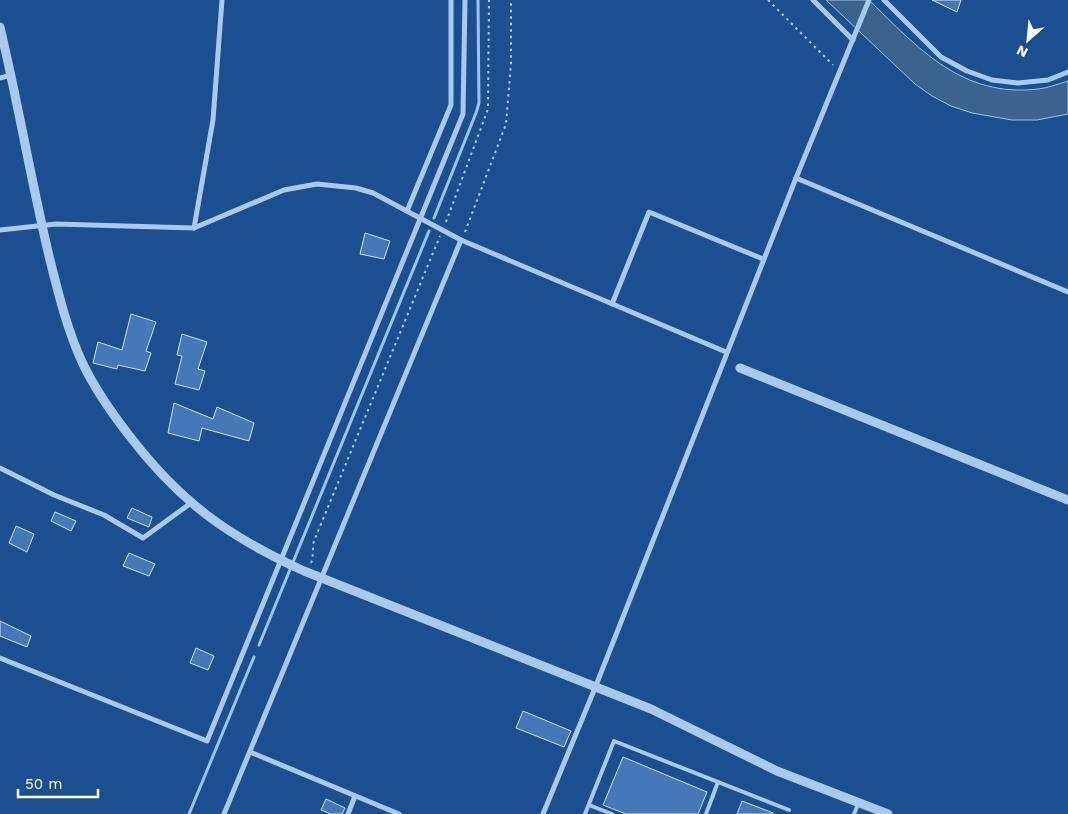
<svg xmlns="http://www.w3.org/2000/svg" width="1068" height="814" font-family="'Work Sans',sans-serif">
<style>
.water{fill:#3c6290;stroke:#9cc4f0}
.lines{fill:none;stroke-linecap:round;stroke-linejoin:round}
.stream{stroke:#9cc4f0;stroke-width:3}
.building{fill:#4478b7;stroke:#cfe3fa}
.path{stroke:#a9c9ee;stroke-width:2;stroke-dasharray:2.5 4;stroke-linecap:butt}
.service{stroke:#a9c9ee;stroke-width:4}
.minor{stroke:#a9c9ee;stroke-width:5}
.tertiary{stroke:#a9c9ee;stroke-width:9}
</style>
<rect width="100%" height="100%" fill="#1b4f8f"/>
<!-- water -->
<path class="water" d="M826 0H869C918 48 962 98 1038 89 1048 88 1058 84 1068 81V114L1037 120H1012L972 113 951 106 932 96 915 84Z"/>
<g class="lines">
<!-- stream -->
<g class="stream">
<polyline points="434,218 476,113 479,103 478,0"/>
<polyline points="259,645 429,231"/>
<polyline points="189,814 254,657"/>
</g>
</g>
<!-- building -->
<g class="building">
<polygon points="932,0 961,0 957,12"/>
<polygon points="365,233 390,241 384,259 360,254"/>
<polygon points="131,314 156,322 146,351 151,353 145,371 118,365 117,369 93,363 98,342 122,350"/>
<polygon points="182,334 207,342 198,369 205,371 199,390 175,384 182,356 177,355"/>
<polygon points="174,403 213,419 217,407 254,423 249,441 202,428 199,441 168,433"/>
<polygon points="132,508 152,517 149,527 127,518"/>
<polygon points="55,512 76,521 71,531 51,521"/>
<polygon points="16,526 34,534 27,552 9,543"/>
<polygon points="129,553 155,564 149,576 123,566"/>
<polygon points="0,621 31,636 27,647 0,636"/>
<polygon points="196,648 214,656 208,670 190,663"/>
<polygon points="523,711 571,731 564,747 516,728"/>
<polygon points="623,757 707,792 698,814 626,814 603,805"/>
<polygon points="326,799 345,808 342,814 331,814 321,810"/>
<polygon points="742,801 773,813 773,814 737,814"/>
</g>
<g class="lines">
<!-- path -->
<g class="path">
<polyline points="768,0 833,65"/>
<polyline points="446,222 488,109 489,0"/>
<polyline points="465,232 506,124 511,64 511,0"/>
<path d="M311 563C314 556 312 548 314 541L440 236"/>
</g>
<!-- service -->
<g class="service">
<polyline points="589,805 612,814"/>
<polyline points="585,814 614,741 789,810"/>
<polyline points="706,814 718,782"/>
<polyline points="854,814 859,802"/>
</g>
<!-- minor -->
<g class="minor">
<polyline points="813,0 853,40"/>
<polyline points="884,0 941,57 967,71 992,80 1018,83 1048,80 1068,72"/>
<polyline points="0,78 11,75"/>
<polyline points="796,178 1068,292"/>
<polyline points="407,211 451,105 451,0"/>
<polyline points="194,228 213,120 222,0"/>
<polyline points="0,230 56,224 194,228 284,190 317,184 356,188 373,193 461,240 726,352"/>
<polyline points="612,304 649,212 763,259"/>
<polyline points="0,468 54,495 104,515 143,538 191,503"/>
<polyline points="0,658 207,741 463,114 465,0"/>
<polyline points="250,752 399,814"/>
<polyline points="224,814 461,240"/>
<polyline points="348,814 355,796"/>
<polyline points="543,814 595,688 796,178 869,0"/>
</g>
<!-- tertiary -->
<g class="tertiary">
<path d="M0 27C18 103 31 180 49 256 58 292 67 330 83 364 95 389 111 412 128 434 179 501 227 536 304 571L651 709 777 771 888 814"/>
<polyline points="740,368 1068,500"/>
</g>
</g>
<!-- north arrow -->
<g transform="translate(1028 40) rotate(207)" stroke="#1b4f8f" stroke-width="4" paint-order="stroke">
<path d="M0-4L9 19L0 12L-9 19Z" fill="#ffffff"/>
<text y="-8" font-size="14" font-weight="bold" text-anchor="middle" fill="#ffffff">N</text>
</g>
<!-- scale -->
<path d="M18 789v8h80v-8" fill="none" stroke="#ffffff" stroke-width="2.5"/>
<text x="25" y="789" font-size="15" fill="#ffffff" stroke="#1b4f8f" stroke-width="4" paint-order="stroke">50 m</text>
</svg>
